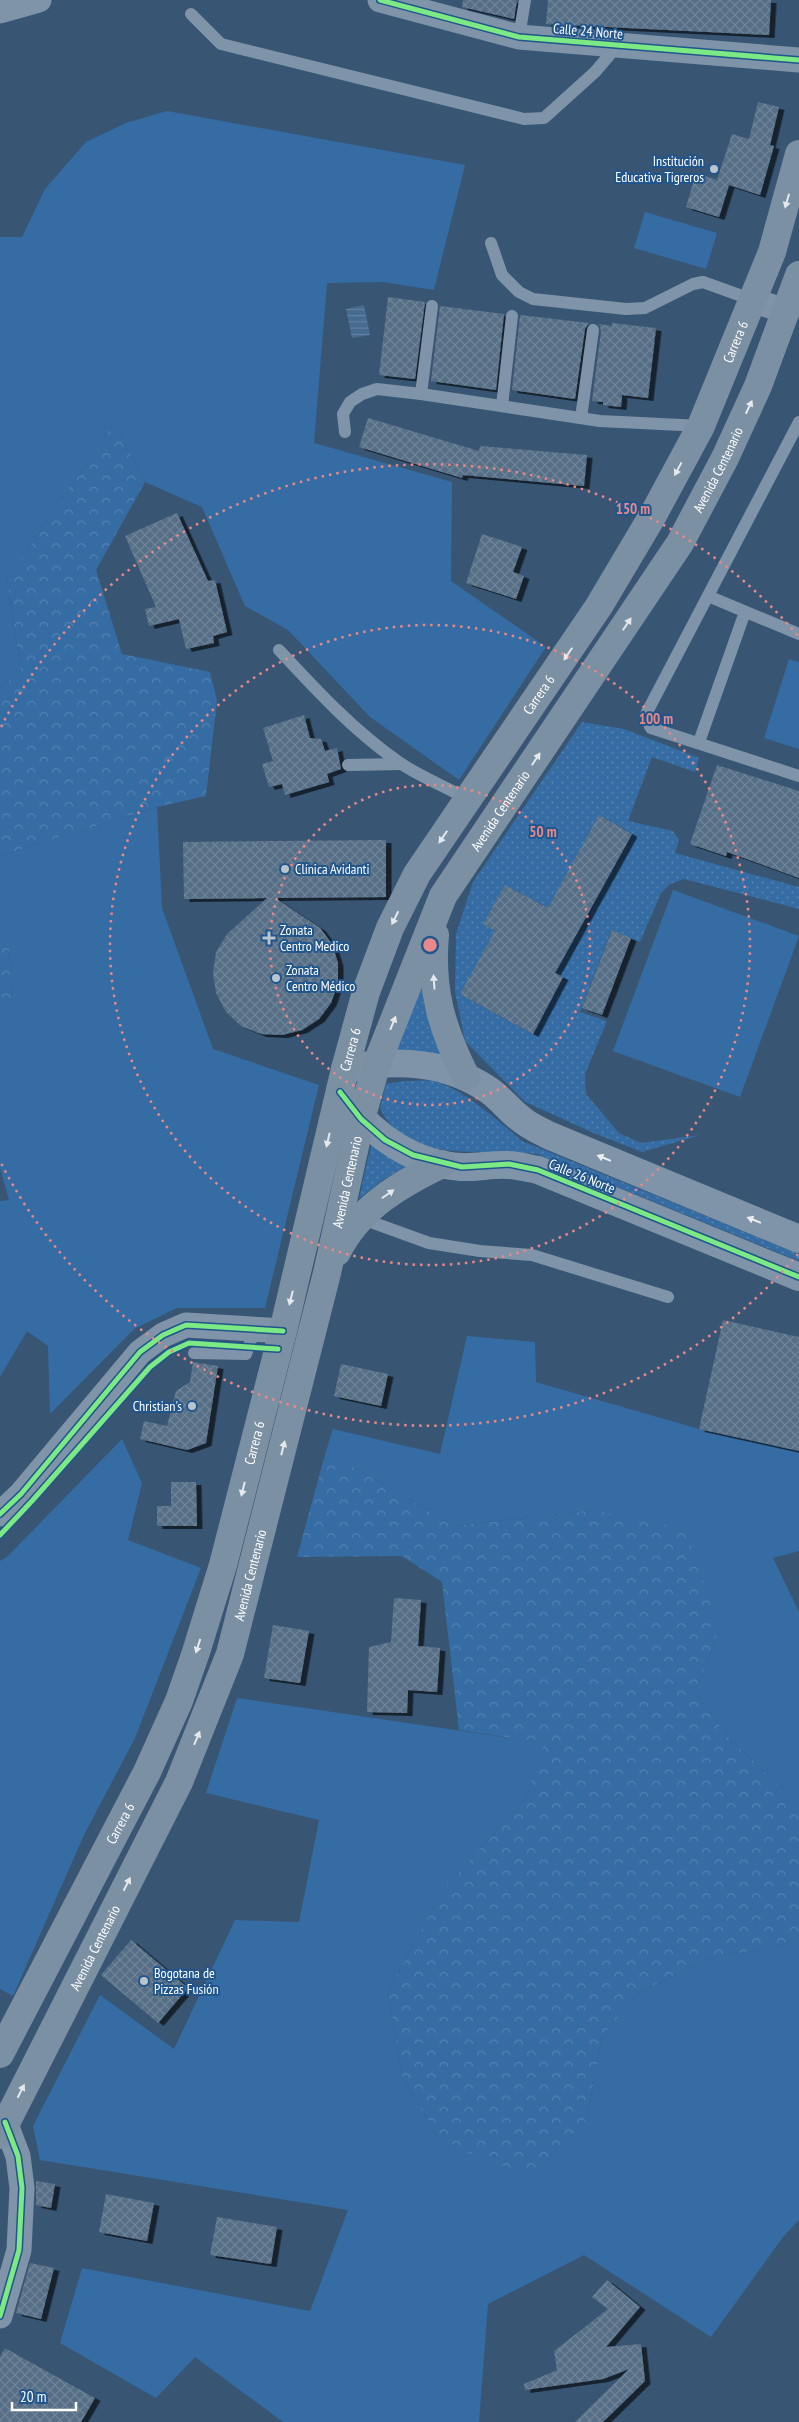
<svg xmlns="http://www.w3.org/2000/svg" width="799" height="2422" font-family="'PT Sans Narrow',sans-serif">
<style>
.grass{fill:#356ca3}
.forest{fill:url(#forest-crowns)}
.garden{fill:url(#garden-dots)}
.water{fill:url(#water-rules)}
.building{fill:url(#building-cross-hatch);filter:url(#shadow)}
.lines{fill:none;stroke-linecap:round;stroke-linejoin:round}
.service{stroke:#7f94a8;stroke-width:12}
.minor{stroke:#7f94a8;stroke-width:25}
.tertiary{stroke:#7f94a8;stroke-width:28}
.secondary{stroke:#7c90a4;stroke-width:28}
.cycleway-casing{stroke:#20558d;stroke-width:8}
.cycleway{stroke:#7ce984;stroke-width:5}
.oneway{fill:#e5e9ed}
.oneway2{fill:#eceff2}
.ring{fill:none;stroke:#e88989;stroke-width:2.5;stroke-dasharray:2.5 5}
.poi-dot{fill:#b9c4ce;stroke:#20558d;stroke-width:2}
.labels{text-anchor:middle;stroke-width:4;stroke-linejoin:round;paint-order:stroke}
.street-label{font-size:14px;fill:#fff;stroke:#20558d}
.poi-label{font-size:14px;fill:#fff;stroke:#20558d;text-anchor:start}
.centre{fill:#e88989;stroke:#20558d;stroke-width:2.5}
.ring-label{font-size:15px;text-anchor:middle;font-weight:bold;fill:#e88989;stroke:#20558d;stroke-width:4;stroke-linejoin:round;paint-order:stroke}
</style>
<defs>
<pattern id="forest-crowns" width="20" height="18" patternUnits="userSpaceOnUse" patternTransform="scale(1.25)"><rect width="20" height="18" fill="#356ca3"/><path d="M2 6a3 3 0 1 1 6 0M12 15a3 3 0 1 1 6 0" fill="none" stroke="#5382b1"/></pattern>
<pattern id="garden-dots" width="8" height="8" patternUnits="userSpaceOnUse" patternTransform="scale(1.25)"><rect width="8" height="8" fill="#356ca3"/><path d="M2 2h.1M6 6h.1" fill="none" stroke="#5382b1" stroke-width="1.8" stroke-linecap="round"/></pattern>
<pattern id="water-rules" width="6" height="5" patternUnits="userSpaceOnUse" patternTransform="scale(1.25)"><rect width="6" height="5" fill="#466b91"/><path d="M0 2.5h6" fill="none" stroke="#6281a2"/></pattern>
<pattern id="building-cross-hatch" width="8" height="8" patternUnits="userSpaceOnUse" patternTransform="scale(1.25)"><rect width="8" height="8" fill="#566e86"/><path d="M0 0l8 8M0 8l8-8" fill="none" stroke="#6f8498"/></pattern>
<filter id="shadow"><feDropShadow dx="5.5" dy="3" stdDeviation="0" flood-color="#0009"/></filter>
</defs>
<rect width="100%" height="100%" fill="#385674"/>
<!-- grass -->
<g class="grass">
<polygon points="167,111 465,165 434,290 383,282 327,283 314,443 452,482 451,581 546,647 459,780 370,717 288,630 245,606 202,507 145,482 114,422 7,580 21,671 0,688 0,237 22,237 45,189 86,142 126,123"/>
<polygon points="645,212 717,233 706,269 634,248"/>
<polygon points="789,659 799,662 799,749 764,738"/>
<polygon points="157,807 162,908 213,1049 319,1085 265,1308 177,1308 134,1329 50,1414 48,1346 27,1331 0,1377 0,1201 9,1200 0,1168 0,1016 12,998 9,944 0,938 0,856"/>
<polygon points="673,890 799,936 740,1097 613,1051"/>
<polygon points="467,1336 535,1342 536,1382 699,1429 799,1451 799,1551 773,1558 799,1612 799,1804 731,1740 695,1693 719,1630 593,1510 455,1526 326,1451 333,1429 440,1454"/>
<polygon points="122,1439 142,1483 128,1540 201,1568 135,1738 84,1835 13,1996 0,1989 0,1561 7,1557"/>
<polygon points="237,1698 545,1743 526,1798 442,1891 388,1992 402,2076 438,2137 587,2119 602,2036 640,1992 712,1957 773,1948 799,1938 799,2220 783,2237 711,2337 584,2255 488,2304 479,2422 283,2422 195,2357 156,2398 60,2343 82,2268 310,2311 348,2210 40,2160 33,2126 100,1995 174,2049 235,1920 299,1922 319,1820 206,1793"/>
</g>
<!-- forest -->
<g class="forest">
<polygon points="114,422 145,482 96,570 122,654 210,672 217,701 206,796 157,807 0,856 0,688 21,671 7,580"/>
<polygon points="0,938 9,944 12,998 0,1016"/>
<polygon points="326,1451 455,1526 593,1510 686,1529 719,1630 695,1693 731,1740 799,1804 799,1938 773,1948 712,1957 640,1992 602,2036 587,2119 531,2175 477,2157 438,2137 402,2076 388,1992 442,1891 526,1798 544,1743 459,1730 442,1582 402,1556 297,1557"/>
</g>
<!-- garden -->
<g class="garden">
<polygon points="582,722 624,729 699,758 695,772 652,757 628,821 673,831 679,840 675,853 799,887 799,909 684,879 670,884 661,893 640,942 611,931 580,1012 607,1021 585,1074 586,1094 619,1133 641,1143 700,1135 642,1152 596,1134 525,1102 465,1041 455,992 456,934 473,882"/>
<polygon points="421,969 424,1004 442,1058 393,1055"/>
<path d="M405 1081C414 1081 424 1080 432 1081 459 1085 502 1124 522 1141L799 1254V1261L537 1154C485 1147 407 1167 380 1108L386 1084Z"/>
<polygon points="372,1141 410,1165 384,1179 359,1199"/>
</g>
<!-- water -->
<polygon class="water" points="364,305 370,335 352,338 346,309"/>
<!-- building -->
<g class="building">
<polygon points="463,0 517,0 514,19 462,7"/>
<polygon points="548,0 771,0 769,35 546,24"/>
<polygon points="758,102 779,107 770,145 774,146 760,195 729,185 719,217 686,207 696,173 717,180 732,134 749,139"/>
<polygon points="388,297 425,302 415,379 379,375"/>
<polygon points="440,306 504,314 496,390 431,381"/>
<polygon points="520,315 589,323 585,329 575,399 512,390"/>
<polygon points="612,323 656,328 648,398 622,395 621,407 603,405 603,402 592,401 601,331 599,324 612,326"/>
<polygon points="368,418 479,451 480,446 587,455 584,486 463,475 462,478 359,447"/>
<polygon points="177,513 208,581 215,580 227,632 213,636 214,643 186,649 179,619 149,626 145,609 156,607 125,536"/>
<polygon points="482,534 522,547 513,572 524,576 516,599 466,583"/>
<polygon points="304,715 310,738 321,739 325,751 337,748 341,769 327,774 329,782 285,795 282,784 269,787 262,764 273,761 263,728"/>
<polygon points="717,765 799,791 799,878 727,852 726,856 690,844"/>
<polygon points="599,815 632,834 555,973 563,977 533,1034 460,994 495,931 483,924 505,885 548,908"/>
<polygon points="386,840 386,897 275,898 320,928 332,944 338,963 338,983 331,1003 319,1019 302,1030 282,1035 261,1034 241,1026 226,1012 216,993 213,973 216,952 227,934 267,898 184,899 183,842"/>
<polygon points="612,930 631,938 602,1015 582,1008"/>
<polygon points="723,1320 799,1337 799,1451 699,1429"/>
<polygon points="193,1362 218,1366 206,1443 187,1450 140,1439 144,1421 167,1426 176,1391 190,1382"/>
<polygon points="341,1364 388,1374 381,1406 334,1396"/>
<polygon points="171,1482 196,1482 197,1526 157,1526 157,1506 171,1506"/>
<polygon points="394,1598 421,1600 418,1646 440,1648 437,1692 408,1690 407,1713 367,1712 369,1647 391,1642"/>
<polygon points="273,1625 309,1631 300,1683 264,1678"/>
<polygon points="131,1940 188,1988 158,2023 101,1975"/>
<polygon points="36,2181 55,2184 51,2208 36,2205"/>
<polygon points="106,2194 154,2203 147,2241 99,2232"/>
<polygon points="217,2217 277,2227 271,2264 210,2255"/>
<polygon points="30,2263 54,2268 41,2319 16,2313"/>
<polygon points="607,2280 640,2307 606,2347 641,2344 645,2381 603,2422 575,2422 629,2369 603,2379 525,2390 524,2384 557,2370 554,2351 608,2309 592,2297"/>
<polygon points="5,2348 95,2398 81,2422 0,2422 0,2357"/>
</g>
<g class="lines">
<!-- service -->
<g class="service">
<polyline points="191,14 221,44 524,119 544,118 595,72 618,45"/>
<polyline points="519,37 525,0"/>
<polyline points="491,243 502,275 519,292 533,299 626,309 645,308 693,284 703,282 753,300"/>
<polyline points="421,394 432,306"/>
<polyline points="502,406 512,316"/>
<polyline points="581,418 593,330"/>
<polyline points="799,422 645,716 651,728 799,776"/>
<polyline points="345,432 343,414 350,402 362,394 377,389 421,394 600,421 701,426"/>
<polyline points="708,596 799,634"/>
<path d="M279 650C317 691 354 731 400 763 421 777 446 787 468 799"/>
<polyline points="699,742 745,612"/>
<polyline points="348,765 402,764"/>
<polyline points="360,1218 429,1243 480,1251 532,1255 668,1297"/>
<polyline points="194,1353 246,1354 255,1329"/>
</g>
<!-- minor -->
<g class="minor">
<polyline points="380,0 519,37 799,60"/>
<polyline points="0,11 39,0"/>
<polyline points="753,300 787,312"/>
<polyline points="0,1514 21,1494 140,1352 163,1335 186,1325 283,1331"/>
<polyline points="0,2316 19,2250 22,2188 18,2156 5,2122"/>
</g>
<!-- tertiary -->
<g class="tertiary">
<path d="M345 1069C395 1059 446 1060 490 1091 501 1099 510 1111 521 1119 529 1126 539 1130 548 1135L799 1239"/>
<path d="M347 1101C375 1137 414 1164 461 1167 476 1168 492 1164 507 1165 517 1165 528 1168 538 1170L799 1277"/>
</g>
<!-- secondary -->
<g class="secondary">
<path d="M435 935C430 990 442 1029 466 1077"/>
<path d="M337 1252C359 1208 400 1184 442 1164"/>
<path id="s1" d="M0 2054 147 1772 179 1701 196 1652 223 1565 283 1331 345 1069 366 992 390 928 417 874 599 606 653 515 701 426 772 252 799 154"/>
<path id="s2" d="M0 2135 179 1782 230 1654 327 1273 361 1119 377 1063 443 896 680 543 725 458 758 386 799 275"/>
</g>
<defs>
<g id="cycleway">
<polyline points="380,0 519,37 799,60"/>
<polyline points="340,1092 361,1119 385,1140 413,1155 462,1167 509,1164 538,1170 799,1277"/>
<polyline points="0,1514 21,1494 140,1352 163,1335 186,1325 283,1331"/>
<polyline points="0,1535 32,1501 150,1367 169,1352 189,1343 278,1349"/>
<polyline points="0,2316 19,2250 22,2188 18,2156 5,2122"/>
</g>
</defs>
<!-- cycleway casing -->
<use href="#cycleway" class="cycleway-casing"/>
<!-- cycleway -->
<use href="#cycleway" class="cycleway"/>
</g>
<!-- one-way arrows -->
<defs><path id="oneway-solid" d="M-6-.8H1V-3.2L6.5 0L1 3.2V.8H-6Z" transform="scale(1.25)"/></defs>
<g class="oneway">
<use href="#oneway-solid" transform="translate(787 201) rotate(106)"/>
<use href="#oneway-solid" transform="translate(749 407) rotate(-65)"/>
<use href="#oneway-solid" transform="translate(678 469) rotate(118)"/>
<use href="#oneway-solid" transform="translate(627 624) rotate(-56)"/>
<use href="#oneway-solid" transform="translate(568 654) rotate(124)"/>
<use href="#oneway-solid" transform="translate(536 759) rotate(-56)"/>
<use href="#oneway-solid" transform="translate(443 837) rotate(124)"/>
<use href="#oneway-solid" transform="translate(395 918) rotate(116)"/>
<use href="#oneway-solid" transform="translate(434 982) rotate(-94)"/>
<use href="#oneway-solid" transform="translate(393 1023) rotate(-68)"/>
<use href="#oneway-solid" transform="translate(328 1140) rotate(103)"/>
<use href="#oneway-solid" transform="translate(388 1194) rotate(-35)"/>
<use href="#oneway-solid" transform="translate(291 1298) rotate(104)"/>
<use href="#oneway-solid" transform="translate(283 1448) rotate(-76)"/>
<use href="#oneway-solid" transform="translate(243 1489) rotate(104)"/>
<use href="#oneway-solid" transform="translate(198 1646) rotate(108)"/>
<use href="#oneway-solid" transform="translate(197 1738) rotate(-67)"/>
<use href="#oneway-solid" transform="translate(127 1884) rotate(-63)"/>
<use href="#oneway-solid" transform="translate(21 2091) rotate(-63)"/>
</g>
<g class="oneway2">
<use href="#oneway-solid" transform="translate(604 1158) rotate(-158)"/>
<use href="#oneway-solid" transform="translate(754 1220) rotate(-158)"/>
</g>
<!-- distance rings -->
<g class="ring">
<circle cx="430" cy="945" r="160"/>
<circle cx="430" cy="945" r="320"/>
<path d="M798 1254A481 481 0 0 1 1 1163M1 727A481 481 0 0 1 798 636"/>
</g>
<!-- markers -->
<g class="poi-dot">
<circle cx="714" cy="169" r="5"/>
<circle cx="285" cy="869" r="5"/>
<path d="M266.5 930.5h5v5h5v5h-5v5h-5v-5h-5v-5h5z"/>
<circle cx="276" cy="978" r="5"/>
<circle cx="192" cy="1406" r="5"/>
<circle cx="144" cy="1981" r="5"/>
</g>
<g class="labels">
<!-- street labels -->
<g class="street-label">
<text transform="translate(588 31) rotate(5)" y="5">Calle 24 Norte</text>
<text dy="5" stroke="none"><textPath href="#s1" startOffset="1880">Carrera 6</textPath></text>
<text dy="5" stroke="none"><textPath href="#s2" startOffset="1830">Avenida Centenario</textPath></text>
<text dy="5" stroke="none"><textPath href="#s1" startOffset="1475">Carrera 6</textPath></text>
<text dy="5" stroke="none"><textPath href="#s2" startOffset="1425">Avenida Centenario</textPath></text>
<text dy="5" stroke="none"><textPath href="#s1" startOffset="1070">Carrera 6</textPath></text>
<text transform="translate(582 1176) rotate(22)" y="5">Calle 26 Norte</text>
<text dy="5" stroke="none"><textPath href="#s2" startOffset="1020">Avenida Centenario</textPath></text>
<text dy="5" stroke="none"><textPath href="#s1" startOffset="665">Carrera 6</textPath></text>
<text dy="5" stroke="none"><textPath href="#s2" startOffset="615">Avenida Centenario</textPath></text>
<text dy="5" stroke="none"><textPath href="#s1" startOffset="260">Carrera 6</textPath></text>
<text dy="5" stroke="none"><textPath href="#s2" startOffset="210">Avenida Centenario</textPath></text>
</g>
<!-- poi labels -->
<g class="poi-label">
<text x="704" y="166" text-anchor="end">Institución<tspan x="704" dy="16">Educativa Tigreros</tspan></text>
<text x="295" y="874">Clínica Avidanti</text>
<text x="280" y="935">Zonata<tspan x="280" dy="16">Centro Medico</tspan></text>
<text x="286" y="975">Zonata<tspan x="286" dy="16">Centro Médico</tspan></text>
<text x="182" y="1411" text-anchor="end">Christian's</text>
<text x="154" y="1978">Bogotana de<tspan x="154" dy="16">Pizzas Fusión</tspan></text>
</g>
</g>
<circle cx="430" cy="945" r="8" class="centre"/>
<g class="ring-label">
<text x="633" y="514">150 m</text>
<text x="656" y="724">100 m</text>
<text x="543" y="837">50 m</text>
</g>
<!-- scale -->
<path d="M12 2402v8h64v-8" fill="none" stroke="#ffffff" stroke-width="2.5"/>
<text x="20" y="2402" font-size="15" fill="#ffffff" stroke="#20558d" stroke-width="4" paint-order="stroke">20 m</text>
</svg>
